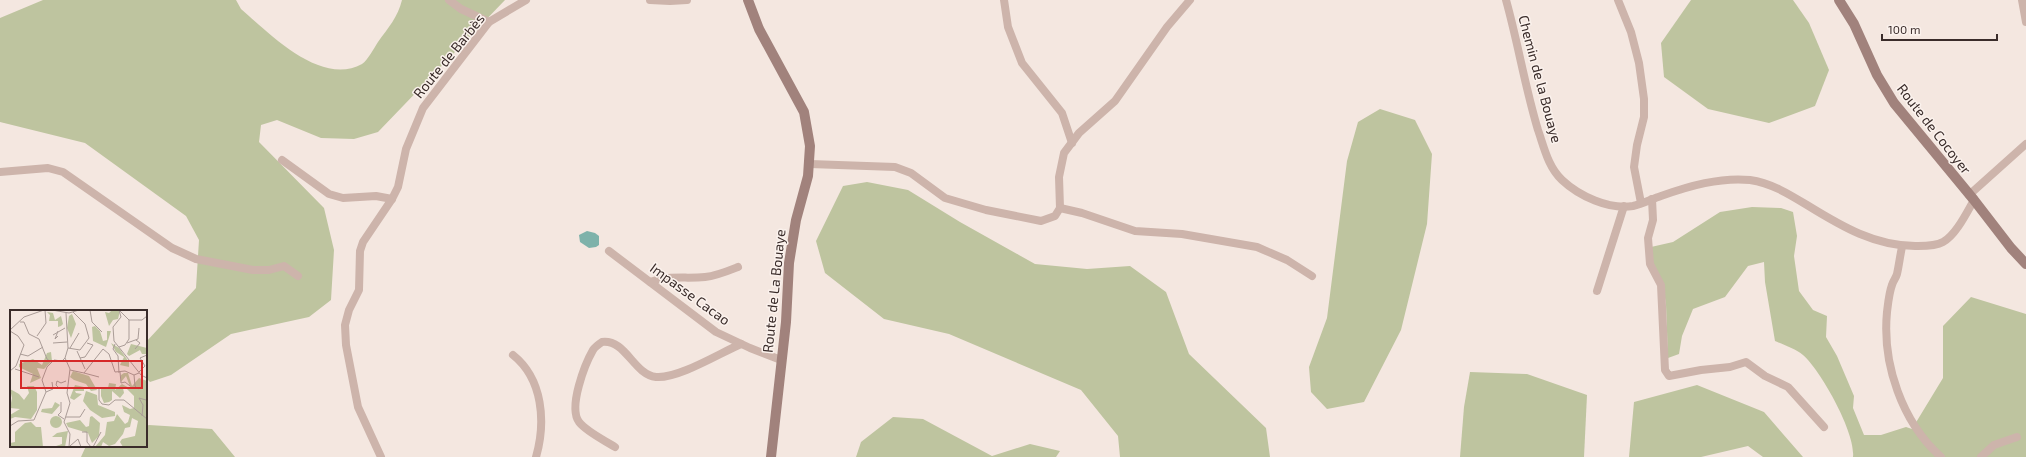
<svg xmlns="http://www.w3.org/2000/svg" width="2026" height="457" font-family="'Exo 2',sans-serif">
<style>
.green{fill:#bec49f}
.water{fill:#7eb2aa}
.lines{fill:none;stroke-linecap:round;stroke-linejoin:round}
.street{stroke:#cdb4ab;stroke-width:8}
.secondary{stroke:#a1827c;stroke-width:10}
.labels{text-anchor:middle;stroke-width:3;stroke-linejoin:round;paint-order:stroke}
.street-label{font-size:14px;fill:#3a2c2a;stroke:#fbf2ed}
.inset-road{fill:none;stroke:#aa9c97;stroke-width:1}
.view{fill:#d62828;fill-opacity:0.15;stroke:#d62828;stroke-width:2}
.inset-edge{fill:none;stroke:#3a2c2a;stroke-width:2}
</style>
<rect width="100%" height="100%" fill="#f4e7e0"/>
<!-- green -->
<g class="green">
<path d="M43 0H236L241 9C269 33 321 87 362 64 368 60 374 48 378 42 388 28 398 17 402 0H505L378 132 354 139 321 138 277 120 261 125 259 142 324 208 334 250 331 300 309 317 231 334 171 375 150 382 146 378V342L196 288 199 240 186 216 85 143 0 122V18Z"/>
<polygon points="1691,0 1793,0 1809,23 1829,70 1815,106 1769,123 1708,109 1664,77 1661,43"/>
<polygon points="1380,109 1415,120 1432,154 1427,224 1401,330 1364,402 1327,409 1311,392 1309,367 1327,318 1347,161 1358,122"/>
<polygon points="867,182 908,190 960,222 1035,264 1087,269 1130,266 1166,292 1189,354 1266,428 1270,457 1120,457 1118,436 1081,390 949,334 884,319 825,273 816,241 843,186"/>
<path d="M1752 207 1781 208 1793 212 1797 236 1794 256 1799 291 1813 310 1827 316 1826 337 1837 356 1854 396 1853 408 1864 435H1881L1906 427 1912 429 1943 378V326L1971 297 2026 314V457H1853C1856 433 1821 371 1803 355 1796 349 1784 345 1775 341L1765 282 1764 262 1748 266 1725 297 1693 309 1682 336 1679 354 1668 358 1666 305 1663 284 1653 264 1651 247 1673 242 1720 212Z"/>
<polygon points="1470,372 1527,374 1587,395 1584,457 1460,457 1464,407"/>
<polygon points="1697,385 1764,412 1803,457 1763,457 1748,446 1701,457 1629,457 1634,402"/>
<polygon points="893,417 923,419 992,456 1030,444 1060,451 1056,457 856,457 861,442"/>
<polygon points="149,425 212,429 235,457 81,457 86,446 146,446 146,426"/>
</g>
<!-- water -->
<polygon class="water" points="587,231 595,233 599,236 599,245 596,247 589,248 580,242 579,235"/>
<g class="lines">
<!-- street -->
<g class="street">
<polyline points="449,0 461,9 489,22"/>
<polyline points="650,0 670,1 687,0"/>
<polyline points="1004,0 1008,27 1022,63 1062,113 1072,143"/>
<path d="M1506 0C1518 43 1525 87 1538 130 1544 147 1548 167 1562 180 1579 196 1609 210 1633 206 1642 204 1652 199 1661 196 1689 186 1720 177 1750 180 1771 183 1789 194 1807 205 1841 226 1876 247 1918 246 1926 246 1936 246 1943 242 1956 235 1967 212 1974 200"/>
<polyline points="1618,0 1631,32 1639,63 1644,99 1644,117 1637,145 1634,167 1641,203"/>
<polyline points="2022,0 2026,22"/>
<polyline points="282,160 329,194 343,198 376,196 392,199"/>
<polyline points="810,164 895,167 911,173 945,198 986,210 1041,221 1055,216 1060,208 1059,177 1064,153 1079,133 1115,101 1167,27 1190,0"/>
<polyline points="0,172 48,168 63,172 172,248 196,259 253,270 269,270 284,266 298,276"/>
<polyline points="1969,195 2026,144"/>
<polyline points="1652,199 1653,220 1648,238 1650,264 1661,285 1665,370 1669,376 1701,370 1730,367 1746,362 1765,376 1788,387 1824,427"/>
<polyline points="1060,208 1082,213 1135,231 1182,234 1257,247 1287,260 1312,276"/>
<path d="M1902 247C1900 256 1899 265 1897 274 1896 278 1893 281 1892 285 1889 293 1888 304 1887 312 1882 364 1902 422 1941 457"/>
<polyline points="609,251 716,332 750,348 781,360"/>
<path d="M650 282C670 275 685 279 705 277 716 276 728 271 738 267"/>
<polyline points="1597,291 1624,206"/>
<path d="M513 355C543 379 546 422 536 457"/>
<path d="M615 447C604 440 587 432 579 422 568 407 585 364 593 350 595 347 599 344 602 342 626 339 633 374 656 377 678 379 720 353 741 344"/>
<polyline points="381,457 358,407 346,345 345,325 349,310 359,290 360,251 363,242 392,199 398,187 406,149 423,108 489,22 526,0"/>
<polyline points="1981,457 1994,445 2017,437"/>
</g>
<!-- secondary -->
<g class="secondary">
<polyline points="748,0 759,29 804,112 810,146 808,176 796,220 789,263 786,322 771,457"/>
<polyline points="1839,0 1854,24 1877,75 1894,103 1974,200 2011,248 2026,264"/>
</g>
</g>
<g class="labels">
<!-- street labels -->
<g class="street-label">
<text transform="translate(449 56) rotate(-51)" y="5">Route de Barbès</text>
<text transform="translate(1540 79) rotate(75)" y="5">Chemin de la Bouaye</text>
<text transform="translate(1934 129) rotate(52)" y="5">Route de Cocoyer</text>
<text transform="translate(774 291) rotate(-84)" y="5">Route de La Bouaye</text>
<text transform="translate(690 294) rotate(36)" y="5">Impasse Cacao</text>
</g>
</g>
<!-- overview -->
<g transform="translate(10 310)">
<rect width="137" height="137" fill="#f4e7e0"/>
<path d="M102 0 110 1 108 9 103 10 99 16 95 2 99 3ZM37 2 43 3 45 10 51 6 53 14 51 16 48 17V11H39L40 5ZM62 4 66 14 61 28 57 18 59 6ZM85 16 90 21 93 31 97 30V21H101L96 37 83 31 82 17ZM101 33 109 38 119 52V57L110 55 114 47 106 42ZM121 34 137 38V44H132L130 40 119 46 117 44ZM41 42 42 51 34 59 27 58 31 68 20 73 23 64 9 57V54L23 49 32 55 37 43ZM63 61 79 66 87 80 81 81 76 74 64 70 60 67ZM114 63H118L122 76 129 68 137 71V137H113L110 132 112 129 125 126 128 111 122 108 120 117 115 118 113 124 105 134 99 136 93 132 91 137H85L95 125 97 112 104 111 107 104 115 114 118 112 120 105 114 102 112 95 120 99 124 98V86L115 77 113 78 114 83 110 88 102 81V90L99 92 94 93 91 86V79L98 78 99 73 106 74 105 80 112 74 121 79 116 66 111 72V65ZM65 75 74 77V81H65L66 83 72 84 64 90 60 88ZM17 76H24L27 82V100L21 109 5 107 0 109V105L10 99 0 98 2 88 0 79 9 84 14 90 19 83ZM76 81 87 85 88 95 105 102V106L92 108 80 100 73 91ZM45 92 50 95 42 104 31 102 32 99 42 98ZM82 106 90 113 89 126 82 133 78 123 58 117 56 113 70 110 76 117 79 116 80 107ZM40 112a6 6 0 1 1 12 0a6 6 0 1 1-12 0ZM21 112 26 117H31L33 137H0V133L5 132V122L15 113ZM58 121 55 137H43L52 134V127H42L47 123Z" fill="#bec49f"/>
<path class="inset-road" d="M42 0 59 3 69 0M80 0 82 12 92 22M109 0 111 7 103 17 104 31 131 65 137 68M110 1 119 10H132L137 6M56 3 58 38 55 48 60 59 57 83 60 93 54 112 60 124 59 137M10 12H14L19 24 29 29 37 49 41 52M0 20 14 7 34 0M0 21 8 26 14 35 6 56 0 61M43 25 55 18M27 26 36 13 35 0M48 26 45 29 48 21M43 33 57 32M117 33 128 29 129 18M105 34 103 39 108 46 109 63M109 37 115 35 119 29V10M58 38 70 40 79 28 75 14 63 2M60 38 69 23M125 39 130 33 126 30M67 41 75 59M10 44 18 46 33 37M70 48 75 47 83 35 77 33M5 59 29 67M60 60 74 63 93 39 99 44 105 62 115 61 124 65 129 63M110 62 111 73 115 72 120 76M129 62 135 56 130 48 137 45M74 63 89 67M124 65 125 76 128 79 131 77M48 77 46 75 47 71 51 73 56 71M89 79V90L92 94 99 95 105 90H114L137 109M36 82 43 79 42 72M51 92V102L48 105 54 109M132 106 133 95 129 88 136 90M56 107H70L75 99M0 116 8 111 24 110 36 82 32 70 37 57 44 50 52 51 55 48M72 122H77V132L81 137M60 136 68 129 71 137M83 137 91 122"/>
<path class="view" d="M11 51H132V78H11Z"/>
<rect width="137" height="137" class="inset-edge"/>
</g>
<!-- scale -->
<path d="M1882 34v6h115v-6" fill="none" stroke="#3a2c2a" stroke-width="2"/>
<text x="1888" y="34" font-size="12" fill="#3a2c2a" stroke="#fbf2ed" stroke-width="3" paint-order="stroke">100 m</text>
</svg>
